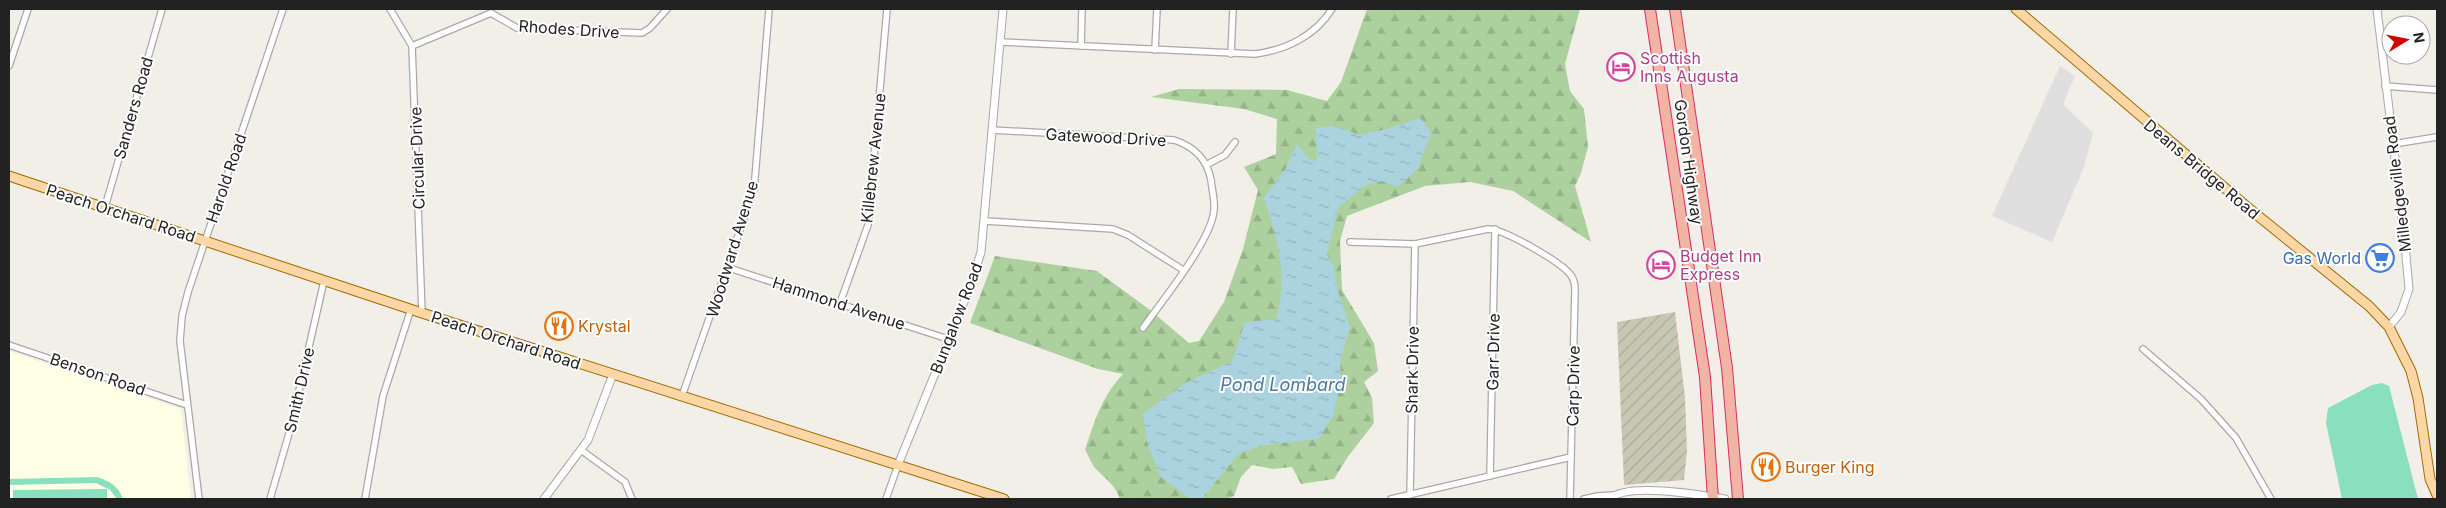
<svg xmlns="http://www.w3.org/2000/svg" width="2446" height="508" font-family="Inter,sans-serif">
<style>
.residential{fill:#e0dfdf}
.education{fill:#ffffe5}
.construction{fill:url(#construction-furrows)}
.forest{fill:url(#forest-firs)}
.pitch{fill:#88e0be}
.water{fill:url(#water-ripples)}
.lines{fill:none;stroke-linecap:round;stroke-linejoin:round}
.minor-casing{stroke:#a9a9a9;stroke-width:8}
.tertiary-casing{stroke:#a9a9a9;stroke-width:9}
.primary-casing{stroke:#a06b00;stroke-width:11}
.trunk-casing{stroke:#dc2a67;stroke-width:12}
.minor{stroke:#fff;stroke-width:5.5}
.tertiary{stroke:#fff;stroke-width:7}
.primary{stroke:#fcd6a4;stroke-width:9}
.trunk{stroke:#f2b4a3;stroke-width:10}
.labels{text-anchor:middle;stroke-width:4;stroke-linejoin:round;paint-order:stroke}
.street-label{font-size:16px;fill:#222;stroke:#fff}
.hotel-label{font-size:16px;fill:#b23c85;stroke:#fff;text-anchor:start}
.shop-label{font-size:16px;fill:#366cbe;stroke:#fff;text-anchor:end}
.food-label{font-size:16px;fill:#c56008;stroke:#fff;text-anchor:start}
.water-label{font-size:18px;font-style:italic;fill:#4a7aab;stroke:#fff}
</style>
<defs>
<pattern id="construction-furrows" width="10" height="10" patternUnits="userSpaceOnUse" patternTransform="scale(1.25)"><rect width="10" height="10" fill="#c7c7b4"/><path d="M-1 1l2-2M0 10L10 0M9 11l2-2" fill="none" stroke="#abab9a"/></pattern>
<pattern id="forest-firs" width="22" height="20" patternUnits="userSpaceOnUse" patternTransform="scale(1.25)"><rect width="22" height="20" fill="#add19e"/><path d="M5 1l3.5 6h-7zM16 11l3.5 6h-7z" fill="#95b388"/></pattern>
<pattern id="water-ripples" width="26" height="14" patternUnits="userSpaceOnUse" patternTransform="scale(1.25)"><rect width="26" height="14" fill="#aad3df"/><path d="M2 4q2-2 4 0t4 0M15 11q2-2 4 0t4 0" fill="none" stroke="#92b5bf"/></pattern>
</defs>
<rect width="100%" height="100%" fill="#f2efe9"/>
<!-- residential -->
<polygon class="residential" points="2060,66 2075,76 2063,104 2093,133 2084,167 2052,242 1992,216"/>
<!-- education -->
<polygon class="education" points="9,351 181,409 191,499 9,499"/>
<!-- construction -->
<polygon class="construction" points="1675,312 1685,398 1687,451 1684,480 1624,485 1617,322"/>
<!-- forest -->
<path class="forest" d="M1367 9H1580L1565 64 1570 91 1584 109 1588 147 1581 173 1575 186 1591 242 1513 191 1470 182 1425 186 1347 216 1340 241 1342 290 1374 343 1378 371 1364 382 1372 398 1374 423 1347 458 1334 479 1301 484 1292 467 1273 469 1252 465 1241 477 1234 496 1227 499H1120C1115 485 1108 481 1098 471 1092 466 1089 456 1085 450 1095 420 1101 398 1123 374L1098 369 970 323 995 256 1097 271 1150 310 1189 343 1199 341 1224 302 1243 249 1258 190 1244 167 1276 154 1277 119 1244 109 1151 97 1179 89 1287 90 1327 101 1341 82Z"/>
<!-- pitch -->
<g class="pitch">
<polygon points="2382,383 2389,386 2418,499 2342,499 2326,423 2328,408 2372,385"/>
<path d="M97 477C110 481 119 487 123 499H117L110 490 96 483 9 485V479Z"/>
<polygon points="107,489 107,499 13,499 13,490"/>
</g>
<!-- water -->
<path class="water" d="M1421 118 1431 133 1418 168 1398 187 1382 181 1366 185 1338 207 1327 254 1334 267 1337 288 1350 328 1340 360 1341 379 1334 413 1319 439 1262 445 1238 454 1202 499H1191L1161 477 1147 442 1143 414 1187 382 1232 362 1245 322 1276 319C1289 278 1277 237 1264 198L1285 170 1297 145 1310 160 1317 161 1316 128 1335 126 1360 135 1387 129Z"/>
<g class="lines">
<defs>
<g id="minor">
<polyline points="390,9 412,46 422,313"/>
<path d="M1000 42 1255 54C1286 50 1315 36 1332 9"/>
<polyline points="412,46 491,13 517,28 642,33 650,28 667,9"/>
<polyline points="1081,46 1082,9"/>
<polyline points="1155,50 1157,9"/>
<polyline points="1231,54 1233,9"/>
<polyline points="9,66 28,9"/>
<polyline points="2385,86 2437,90"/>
<path d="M992 130 1174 140C1193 146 1207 159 1211 180 1212 190 1215 200 1214 210 1212 240 1161 302 1143 328"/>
<polyline points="2393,144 2437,137"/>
<polyline points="1206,165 1225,155 1235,142"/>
<polyline points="105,207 162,9"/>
<polyline points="985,221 1113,229 1128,235 1183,270"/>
<path d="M1350 242 1415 244 1488 229C1504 229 1559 261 1570 274 1574 279 1575 284 1575 289L1570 499"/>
<polyline points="729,268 948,339"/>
<polyline points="840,303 868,225 887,9"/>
<polyline points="9,345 187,405"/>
<polyline points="2143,349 2201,399 2236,438 2271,499"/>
<polyline points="682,396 754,190 769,9"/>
<polyline points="581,450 625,482 632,499"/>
<polyline points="1490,476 1495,229"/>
<polyline points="1410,495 1415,244"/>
<polyline points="199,499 180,341 182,316 188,292 283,9"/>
<polyline points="270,499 290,430 324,281"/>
<polyline points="365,499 383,396 411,309"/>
<polyline points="886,499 898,465"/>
<polyline points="1391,499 1571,457"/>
<polyline points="1584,499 1598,496 1614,495"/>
</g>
<g id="tertiary">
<polyline points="2377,9 2404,234 2409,289 2401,312 2389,327"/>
<polyline points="898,465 972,282 981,252 1003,9"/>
<polyline points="544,499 588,440 613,374"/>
<path d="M1610 499C1626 482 1702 495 1725 499"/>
</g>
<g id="primary">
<polyline points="2016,9 2246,206 2369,306 2389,327 2411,371 2418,398 2430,479 2437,495"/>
<polyline points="9,176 422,313 1004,499"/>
</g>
<g id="trunk">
<polyline points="1650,9 1705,377 1713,499"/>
<polyline points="1675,9 1727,368 1738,499"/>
</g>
</defs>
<!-- minor casing -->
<use href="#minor" class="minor-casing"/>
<!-- tertiary casing -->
<use href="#tertiary" class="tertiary-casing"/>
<!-- primary casing -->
<use href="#primary" class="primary-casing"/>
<!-- trunk casing -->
<use href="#trunk" class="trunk-casing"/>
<!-- minor -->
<use href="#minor" class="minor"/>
<!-- tertiary -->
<use href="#tertiary" class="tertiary"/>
<!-- primary -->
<use href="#primary" class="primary"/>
<!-- trunk -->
<use href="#trunk" class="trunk"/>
</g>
<!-- icons -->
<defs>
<symbol id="hotel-ring" viewBox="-11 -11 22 22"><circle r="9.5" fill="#fff" stroke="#d1479c" stroke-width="1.5"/><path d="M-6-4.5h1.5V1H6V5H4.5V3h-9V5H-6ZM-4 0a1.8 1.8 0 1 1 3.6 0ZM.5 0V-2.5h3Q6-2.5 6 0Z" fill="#d1479c"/></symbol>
<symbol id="supermarket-ring" viewBox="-11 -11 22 22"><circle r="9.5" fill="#fff" stroke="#3f7fe0" stroke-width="1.5"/><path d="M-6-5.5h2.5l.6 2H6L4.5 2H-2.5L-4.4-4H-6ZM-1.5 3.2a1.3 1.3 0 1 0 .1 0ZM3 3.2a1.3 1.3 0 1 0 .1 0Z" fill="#3f7fe0"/></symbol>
<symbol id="restaurant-ring" viewBox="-11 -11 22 22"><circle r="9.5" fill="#fff" stroke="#e8710a" stroke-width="1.5"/><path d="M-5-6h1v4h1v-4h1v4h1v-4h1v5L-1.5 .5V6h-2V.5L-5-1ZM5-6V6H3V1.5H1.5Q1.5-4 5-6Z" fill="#e8710a"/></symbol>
</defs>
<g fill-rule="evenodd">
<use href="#hotel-ring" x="1605" y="51" width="32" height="32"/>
<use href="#supermarket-ring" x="2364" y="242" width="32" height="32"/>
<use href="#hotel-ring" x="1645" y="249" width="32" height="32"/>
<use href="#restaurant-ring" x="543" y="310" width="32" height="32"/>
<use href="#restaurant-ring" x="1750" y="451" width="32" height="32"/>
</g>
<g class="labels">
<!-- street labels -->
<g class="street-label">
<text transform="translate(569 29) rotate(4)" y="6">Rhodes Drive</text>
<text transform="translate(133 108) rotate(-74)" y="6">Sanders Road</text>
<text transform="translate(1106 137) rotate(3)" y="6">Gatewood Drive</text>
<text transform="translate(417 158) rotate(-92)" y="6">Circular Drive</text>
<text transform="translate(873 158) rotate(-84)" y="6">Killebrew Avenue</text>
<text transform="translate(1689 162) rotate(82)" y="6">Gordon Highway</text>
<text transform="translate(2202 169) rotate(40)" y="6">Deans Bridge Road</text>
<text transform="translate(226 178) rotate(-71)" y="6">Harold Road</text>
<text transform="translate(2397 184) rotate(-97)" y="6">Milledgeville Road</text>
<text transform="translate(121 213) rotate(18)" y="6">Peach Orchard Road</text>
<text transform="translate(732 249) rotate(-73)" y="6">Woodward Avenue</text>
<text transform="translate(839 303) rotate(18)" y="6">Hammond Avenue</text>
<text transform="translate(956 318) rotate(-69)" y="6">Bungalow Road</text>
<text transform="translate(506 340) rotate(18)" y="6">Peach Orchard Road</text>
<text transform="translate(1493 352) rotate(-89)" y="6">Garr Drive</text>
<text transform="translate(1412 370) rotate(-89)" y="6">Shark Drive</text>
<text transform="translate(98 374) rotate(19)" y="6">Benson Road</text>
<text transform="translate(1573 386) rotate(-89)" y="6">Carp Drive</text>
<text transform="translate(299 390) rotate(-77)" y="6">Smith Drive</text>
</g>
<!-- hotel labels -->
<g class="hotel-label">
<text x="1640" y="64">Scottish<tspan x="1640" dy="18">Inns Augusta</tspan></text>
<text x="1680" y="262">Budget Inn<tspan x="1680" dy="18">Express</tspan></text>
</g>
<!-- shop labels -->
<g class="shop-label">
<text x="2361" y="264">Gas World</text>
</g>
<!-- food labels -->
<g class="food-label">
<text x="578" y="332">Krystal</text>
<text x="1785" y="473">Burger King</text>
</g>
<!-- water labels -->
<g class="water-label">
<text x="1283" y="391">Pond Lombard</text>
</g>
</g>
<!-- border -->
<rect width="2446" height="508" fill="none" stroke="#222222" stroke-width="20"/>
<!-- north arrow -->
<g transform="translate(2406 40) rotate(80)"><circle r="24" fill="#ffffff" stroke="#a7a7a7"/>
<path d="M0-4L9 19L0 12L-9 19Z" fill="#d40000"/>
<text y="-8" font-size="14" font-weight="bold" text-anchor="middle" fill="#222222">N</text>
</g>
</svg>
